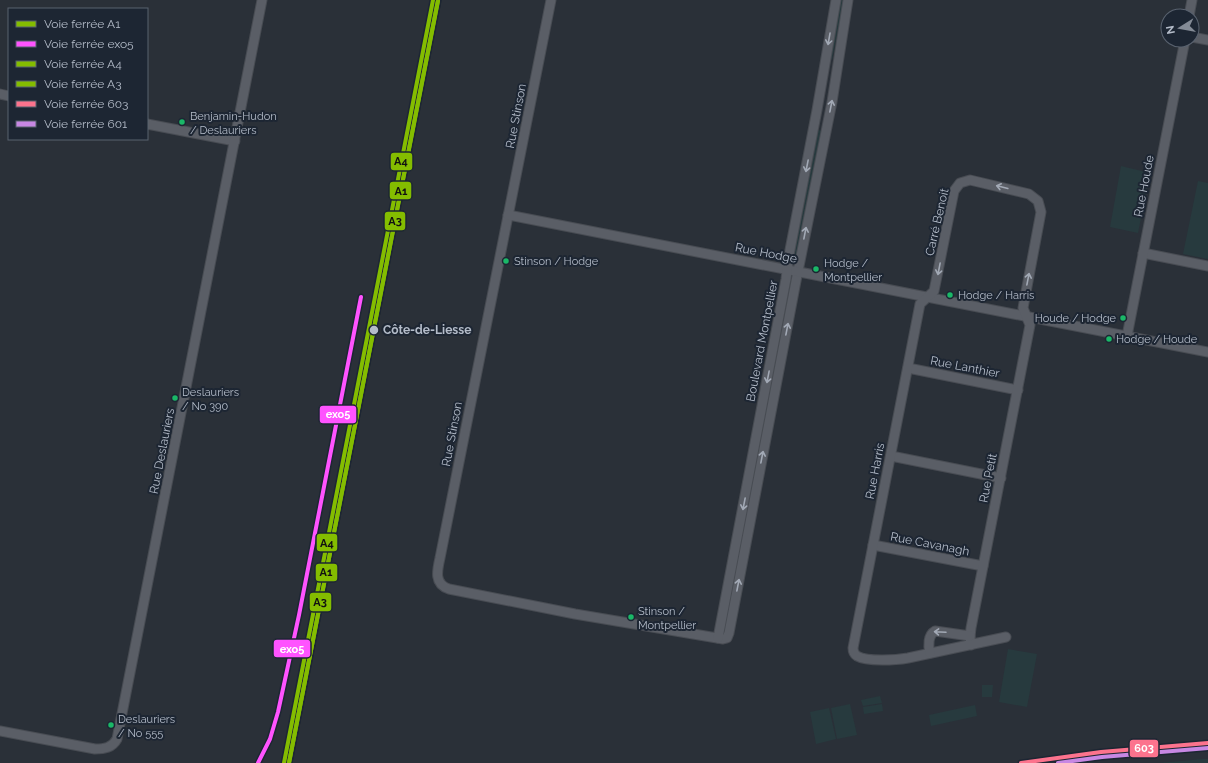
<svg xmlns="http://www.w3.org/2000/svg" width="1208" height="763" font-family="Raleway,sans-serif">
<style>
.green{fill:#273a3e}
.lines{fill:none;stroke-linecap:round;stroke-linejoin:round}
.minor-casing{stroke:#484c53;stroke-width:11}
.minor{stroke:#5a5e66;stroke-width:9}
.rail-1-casing{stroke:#1d2633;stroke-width:7}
.rail-2-casing{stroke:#1d2633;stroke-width:7}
.rail-3-casing{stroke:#1d2633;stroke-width:7}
.rail-4-casing{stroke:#1d2633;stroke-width:7}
.rail-5-casing{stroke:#1d2633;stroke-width:7}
.rail-6-casing{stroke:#1d2633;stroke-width:7}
.rail-1{stroke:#84bd00;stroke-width:4}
.rail-2{stroke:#ff53ff;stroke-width:4}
.rail-3{stroke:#84bd00;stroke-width:4}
.rail-4{stroke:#84bd00;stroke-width:4}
.rail-5{stroke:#fc738d;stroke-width:4}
.rail-6{stroke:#c787e3;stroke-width:4}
.oneway{stroke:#a2a9b5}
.bus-dot{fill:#1ab867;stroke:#1d2633;stroke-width:1.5}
.stop-dot{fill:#b4bcc9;stroke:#1d2633;stroke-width:1.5}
.labels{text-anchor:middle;stroke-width:4;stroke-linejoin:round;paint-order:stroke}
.bus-label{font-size:11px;fill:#b4bcc9;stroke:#1d2633;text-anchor:start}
.street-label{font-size:12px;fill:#b4bcc9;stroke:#1d2633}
.stop-label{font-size:12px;font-weight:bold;fill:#b4bcc9;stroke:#1d2633;text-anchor:start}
.line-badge{stroke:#1d2633;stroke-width:1.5}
.badge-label{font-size:11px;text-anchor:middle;font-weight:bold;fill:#fff}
.pale-badge-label{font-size:11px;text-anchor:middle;font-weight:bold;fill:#111}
</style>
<rect width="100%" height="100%" fill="#2a3038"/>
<!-- green -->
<g class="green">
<polygon points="839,0 844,0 832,60 830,58"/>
<polygon points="818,130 822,131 798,254 795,255 794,252"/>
<polygon points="1121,166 1150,173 1138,233 1110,227"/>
<polygon points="1198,181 1208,183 1208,259 1183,254"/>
<polygon points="790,280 793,281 765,433 762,432 763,425 761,424 778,350 776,349"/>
<polygon points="758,452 761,453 727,628 724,627"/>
<polygon points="1008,649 1037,654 1027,707 999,702"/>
<polygon points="982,685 993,685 992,697 982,697"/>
<polygon points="880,696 882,703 863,706 861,700"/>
<polygon points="850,704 857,735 837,739 831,708"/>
<polygon points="882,704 883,711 864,714 863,707"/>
<polygon points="975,705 977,716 931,726 929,715"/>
<polygon points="829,708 836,739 816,744 810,712"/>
<polygon points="1203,759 1208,759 1208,763 1159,763"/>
</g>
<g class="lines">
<defs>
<g id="minor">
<path d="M551 0 440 558C437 571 434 584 449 589L575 614 723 639 727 638 729 633 796 281 832 102 848 0"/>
<polyline points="1189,16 1192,0"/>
<polyline points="1192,37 1208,40"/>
<polyline points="0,94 9,96"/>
<polyline points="147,124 235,141"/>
<polyline points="508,215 1208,352"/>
<polyline points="1143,253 1208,266"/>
<polyline points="1127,336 1185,40"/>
<polyline points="908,368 1018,390"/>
<polyline points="891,456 1001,478"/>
<polyline points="873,545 983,566"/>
<polyline points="718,638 786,279 789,255 817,110 836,0"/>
<path d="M971 645 970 637 971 628 1030 325 1023 308 1041 212 1038 201 1029 194 970 180 960 183 954 191 934 291 920 304 853 648C853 651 854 654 857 656 867 662 897 660 908 658L1006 637"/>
<path d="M930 653C928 646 928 635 935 631L970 636"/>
<path d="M0 731 95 749C104 749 112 748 117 739L262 0"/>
</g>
</defs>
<!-- minor casing -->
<use href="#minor" class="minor-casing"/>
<!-- minor -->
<use href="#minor" class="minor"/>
<defs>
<polyline id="rail-1" points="289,763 438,0"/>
<polyline id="rail-2" points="258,763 270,739 278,712 299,615 361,297"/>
<polyline id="rail-3" points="284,763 433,0"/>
<polyline id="rail-4" points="289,763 438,1"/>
<polyline id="rail-5" points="1021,763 1101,752 1208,743"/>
<polyline id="rail-6" points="1058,763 1102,757 1208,748"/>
</defs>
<!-- rail-1 casing -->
<use href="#rail-1" class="rail-1-casing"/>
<!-- rail-2 casing -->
<use href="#rail-2" class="rail-2-casing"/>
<!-- rail-3 casing -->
<use href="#rail-3" class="rail-3-casing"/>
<!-- rail-4 casing -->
<use href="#rail-4" class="rail-4-casing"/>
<!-- rail-5 casing -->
<use href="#rail-5" class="rail-5-casing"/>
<!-- rail-6 casing -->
<use href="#rail-6" class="rail-6-casing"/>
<!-- rail-1 -->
<use href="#rail-1" class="rail-1"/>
<!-- rail-2 -->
<use href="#rail-2" class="rail-2"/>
<!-- rail-3 -->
<use href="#rail-3" class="rail-3"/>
<!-- rail-4 -->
<use href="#rail-4" class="rail-4"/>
<!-- rail-5 -->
<use href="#rail-5" class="rail-5"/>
<!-- rail-6 -->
<use href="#rail-6" class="rail-6"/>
</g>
<!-- one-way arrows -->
<defs><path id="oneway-shaft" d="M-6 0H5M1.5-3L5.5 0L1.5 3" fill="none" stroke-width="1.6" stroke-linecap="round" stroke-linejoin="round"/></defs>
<g class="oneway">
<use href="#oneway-shaft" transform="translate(829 39) rotate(100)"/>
<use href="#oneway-shaft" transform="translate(831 106) rotate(-79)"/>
<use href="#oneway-shaft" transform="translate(807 166) rotate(101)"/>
<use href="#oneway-shaft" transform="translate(1002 187) rotate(-166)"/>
<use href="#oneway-shaft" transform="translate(805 233) rotate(-79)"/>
<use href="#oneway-shaft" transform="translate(939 269) rotate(101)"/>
<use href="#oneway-shaft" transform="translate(1028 279) rotate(-79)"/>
<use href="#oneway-shaft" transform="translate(787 329) rotate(-79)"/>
<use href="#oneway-shaft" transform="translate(768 377) rotate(101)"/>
<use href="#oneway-shaft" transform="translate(762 457) rotate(-79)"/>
<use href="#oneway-shaft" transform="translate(744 504) rotate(101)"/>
<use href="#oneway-shaft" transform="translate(738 585) rotate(-79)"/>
<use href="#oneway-shaft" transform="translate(940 632) rotate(-177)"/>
</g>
<!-- markers -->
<g class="bus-dot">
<circle cx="182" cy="122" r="3.5"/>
<circle cx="506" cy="261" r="3.5"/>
<circle cx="816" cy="269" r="3.5"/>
<circle cx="950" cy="295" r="3.5"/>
<circle cx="1123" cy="318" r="3.5"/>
<circle cx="1109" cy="339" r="3.5"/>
<circle cx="175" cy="398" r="3.5"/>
<circle cx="631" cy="617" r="3.5"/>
<circle cx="111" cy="725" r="3.5"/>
</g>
<circle class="stop-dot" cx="374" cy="330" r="5"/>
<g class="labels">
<!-- bus labels -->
<g class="bus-label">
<text x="190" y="120">Benjamin-Hudon<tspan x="190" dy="14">/ Deslauriers</tspan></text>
<text x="514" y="265">Stinson / Hodge</text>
<text x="824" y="267">Hodge /<tspan x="824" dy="14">Montpellier</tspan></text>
<text x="958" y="299">Hodge / Harris</text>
<text x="1116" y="322" text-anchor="end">Houde / Hodge</text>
<text x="1116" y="343">Hodge / Houde</text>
<text x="182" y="396">Deslauriers<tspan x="182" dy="14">/ No 390</tspan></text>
<text x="638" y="615">Stinson /<tspan x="638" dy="14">Montpellier</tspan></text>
<text x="118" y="723">Deslauriers<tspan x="118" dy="14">/ No 555</tspan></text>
</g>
<!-- street labels -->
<g class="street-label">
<text transform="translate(516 116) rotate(-79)" y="4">Rue Stinson</text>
<text transform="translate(1144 186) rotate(-79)" y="4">Rue Houde</text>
<text transform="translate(937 222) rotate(-77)" y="4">Carré Benoit</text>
<text transform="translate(766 253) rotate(11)" y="4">Rue Hodge</text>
<text transform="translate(762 341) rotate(-79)" y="4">Boulevard Montpellier</text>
<text transform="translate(965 367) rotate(11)" y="4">Rue Lanthier</text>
<text transform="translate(452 434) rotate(-79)" y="4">Rue Stinson</text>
<text transform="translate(162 451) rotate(-79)" y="4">Rue Deslauriers</text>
<text transform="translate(875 471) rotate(-79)" y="4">Rue Harris</text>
<text transform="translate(988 478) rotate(-79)" y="4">Rue Petit</text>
<text transform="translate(930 544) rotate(11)" y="4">Rue Cavanagh</text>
</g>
<!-- stop labels -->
<g class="stop-label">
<text x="383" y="334">Côte-de-Liesse</text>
</g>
</g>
<g class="line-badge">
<rect x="390" y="152" width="23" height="19" rx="4" fill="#84bd00"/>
<rect x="389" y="181" width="23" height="19" rx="4" fill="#84bd00"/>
<rect x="384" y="211" width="22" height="20" rx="4" fill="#84bd00"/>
<rect x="319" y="405" width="38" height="19" rx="4" fill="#ff53ff"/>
<rect x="316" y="533" width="22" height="19" rx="4" fill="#84bd00"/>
<rect x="315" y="563" width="23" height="19" rx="4" fill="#84bd00"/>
<rect x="309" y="592" width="23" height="20" rx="4" fill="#84bd00"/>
<rect x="273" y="639" width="38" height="19" rx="4" fill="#ff53ff"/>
<rect x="1129" y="739" width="30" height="19" rx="4" fill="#fc738d"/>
</g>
<g class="badge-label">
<text x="338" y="418">exo5</text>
<text x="292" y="653">exo5</text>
<text x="1144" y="752">603</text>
</g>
<g class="pale-badge-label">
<text x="401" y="165">A4</text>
<text x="401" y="195">A1</text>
<text x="395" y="225">A3</text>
<text x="327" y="547">A4</text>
<text x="326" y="576">A1</text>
<text x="320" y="606">A3</text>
</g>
<!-- legend -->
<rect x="8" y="8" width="140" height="132" fill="#1d2633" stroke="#59626f"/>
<rect x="16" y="21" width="20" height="6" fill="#84bd00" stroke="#59626f"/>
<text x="44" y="28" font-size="12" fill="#b4bcc9">Voie ferrée A1</text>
<rect x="16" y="41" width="20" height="6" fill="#ff53ff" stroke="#59626f"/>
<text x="44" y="48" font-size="12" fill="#b4bcc9">Voie ferrée exo5</text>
<rect x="16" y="61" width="20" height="6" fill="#84bd00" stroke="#59626f"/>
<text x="44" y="68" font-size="12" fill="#b4bcc9">Voie ferrée A4</text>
<rect x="16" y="81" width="20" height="6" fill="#84bd00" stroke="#59626f"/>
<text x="44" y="88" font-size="12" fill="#b4bcc9">Voie ferrée A3</text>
<rect x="16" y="101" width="20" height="6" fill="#fc738d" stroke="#59626f"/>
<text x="44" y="108" font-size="12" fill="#b4bcc9">Voie ferrée 603</text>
<rect x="16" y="121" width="20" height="6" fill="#c787e3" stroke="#59626f"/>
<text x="44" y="128" font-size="12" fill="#b4bcc9">Voie ferrée 601</text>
<!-- north arrow -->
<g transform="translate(1180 28) rotate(259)"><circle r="19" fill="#1d2633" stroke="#59626f"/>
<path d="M0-3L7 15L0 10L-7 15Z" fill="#848b96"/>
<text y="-6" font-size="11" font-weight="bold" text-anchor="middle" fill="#b4bcc9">N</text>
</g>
</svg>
